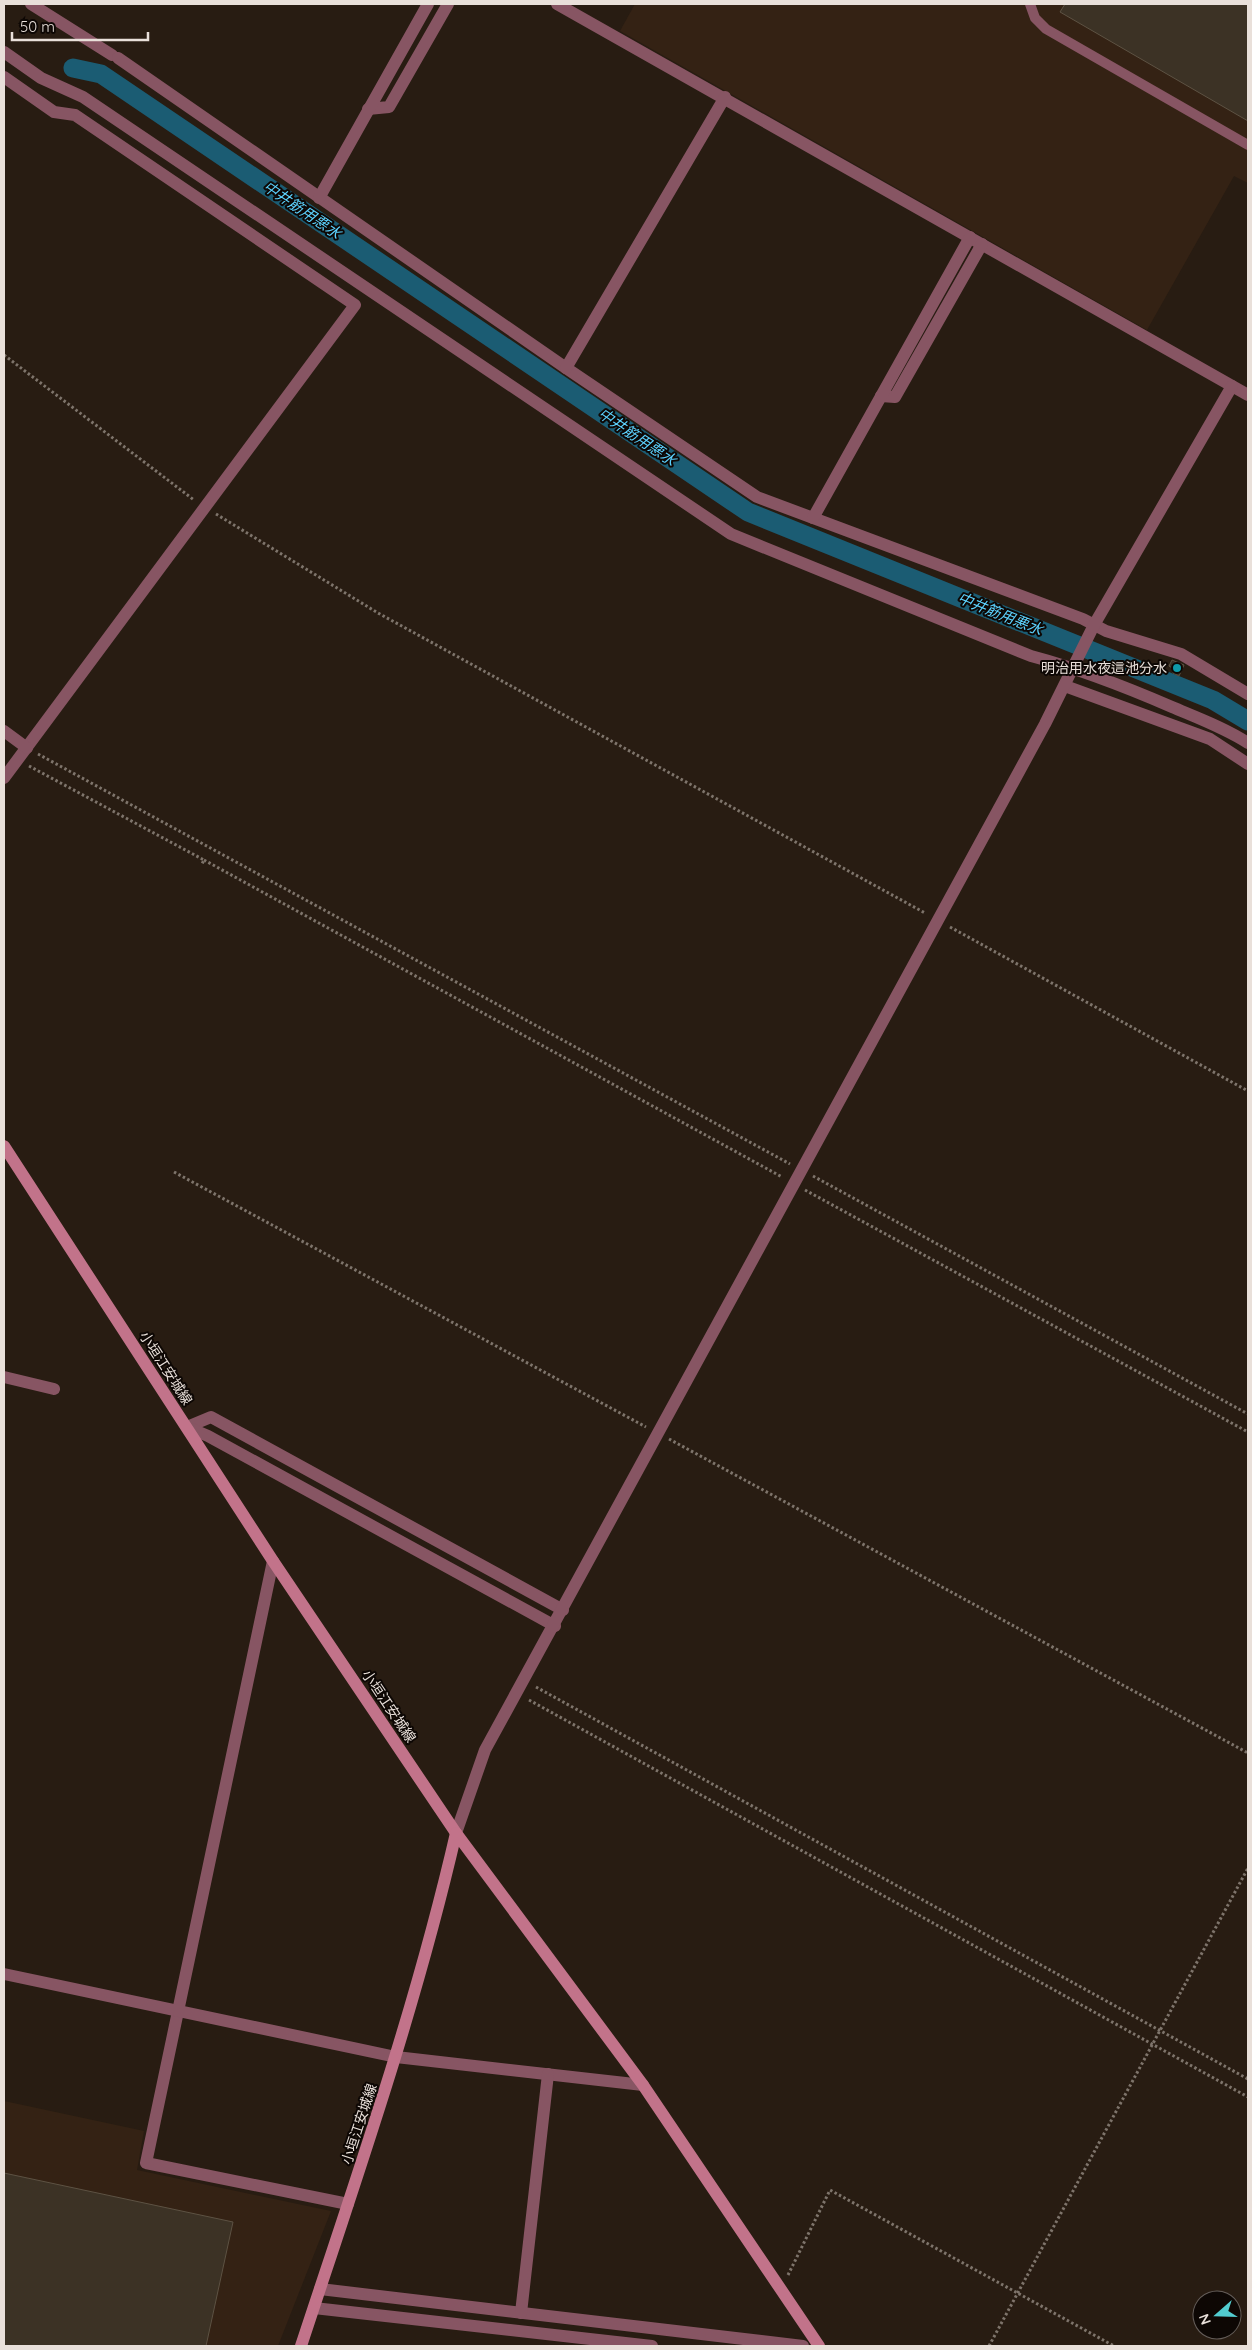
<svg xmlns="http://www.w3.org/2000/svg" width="1252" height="2350" font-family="Quicksand,'Noto Sans JP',sans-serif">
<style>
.built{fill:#342214}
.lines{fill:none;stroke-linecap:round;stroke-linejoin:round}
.canal{stroke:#1b5c73;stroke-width:19}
.building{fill:#3c3225;stroke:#5d5243}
.path{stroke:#7e746b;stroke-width:3;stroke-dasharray:2.5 2.5;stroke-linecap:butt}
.lane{stroke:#875563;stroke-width:10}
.street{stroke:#875563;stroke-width:12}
.secondary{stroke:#c2738a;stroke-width:12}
.culture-dot{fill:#0f9aa8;stroke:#0d0704;stroke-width:2}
.labels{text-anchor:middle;stroke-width:4;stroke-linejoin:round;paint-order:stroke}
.poi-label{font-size:14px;fill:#e9e0da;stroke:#0d0704;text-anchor:end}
.street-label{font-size:14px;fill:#e9e0da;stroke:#0d0704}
.water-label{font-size:15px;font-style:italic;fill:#5cd2fe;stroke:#0d0704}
</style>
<rect width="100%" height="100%" fill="#281c12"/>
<!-- built -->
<g class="built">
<polygon points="635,4 1248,4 1248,183 1234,176 1147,330 620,31"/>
<polygon points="4,2101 144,2131 137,2170 331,2211 278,2346 4,2346"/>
</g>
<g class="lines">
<!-- canal -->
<polyline class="canal" points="73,68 101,74 748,512 1213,700 1248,721"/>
</g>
<!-- building -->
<g class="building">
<polygon points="1065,4 1248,4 1248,121 1060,12"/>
<polygon points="1172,660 1184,665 1179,676 1173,673 1174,669 1169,666"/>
<polygon points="4,2173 233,2222 206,2346 4,2346"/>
</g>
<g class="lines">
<!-- path -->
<g class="path">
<polyline points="4,355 194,500"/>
<polyline points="216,514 378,613 925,913"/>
<polyline points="38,754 790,1164"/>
<polyline points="29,766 204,860 202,864"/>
<polyline points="204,860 782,1177"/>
<polyline points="950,927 1248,1091"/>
<polyline points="174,1172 646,1427"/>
<polyline points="813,1176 1248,1414"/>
<polyline points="805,1190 1248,1432"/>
<polyline points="669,1439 1248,1753"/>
<polyline points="536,1687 1248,2079"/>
<polyline points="529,1700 1248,2097"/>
<polyline points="788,2275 830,2190 1114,2346"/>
<polyline points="989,2346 1248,1868"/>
</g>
<!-- lane -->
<polyline class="lane" points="1030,4 1035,18 1046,29 1248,145"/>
<!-- street -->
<g class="street">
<polyline points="31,4 112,55"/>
<polyline points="557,4 1248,395"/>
<path d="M4 52 41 78 83 97 731 534 1031 656C1080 669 1126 687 1172 707 1198 718 1225 728 1248 743"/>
<polyline points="118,58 566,368 757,497 1083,619 1106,631 1181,654 1248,694"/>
<polyline points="4,77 54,112 75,115 355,305 4,778"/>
<polyline points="368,109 389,107 448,4"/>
<polyline points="319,198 428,4"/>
<polyline points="566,368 725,97"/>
<polyline points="881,396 895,397 982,244"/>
<polyline points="813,518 970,237"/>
<polyline points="1065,686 1210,739 1248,764"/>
<polyline points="4,731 27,748"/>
<polyline points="4,1377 54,1389"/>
<polyline points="187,1427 211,1417 563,1610"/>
<polyline points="187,1427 208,1436 555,1626"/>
<polyline points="273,1561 146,2163 348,2204"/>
<polyline points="456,1833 485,1750 1045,724 1094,625 1232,386"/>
<polyline points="4,1974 396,2057 643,2085"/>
<polyline points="320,2289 803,2346"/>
<polyline points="314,2308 652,2346"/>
<polyline points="521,2313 548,2074"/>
</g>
<!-- secondary -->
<g class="secondary">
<polyline points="4,1146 273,1561 456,1833 643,2085 819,2346"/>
<path d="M301 2346C357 2176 416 2007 456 1833"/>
</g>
</g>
<!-- markers -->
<circle class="culture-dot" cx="1177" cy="668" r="5"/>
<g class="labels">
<!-- poi labels -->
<g class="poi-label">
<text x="1167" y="673">明治用水夜這池分水</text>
</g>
<!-- street labels -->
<g class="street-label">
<text transform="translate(166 1368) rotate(57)" y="5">小垣江安城線</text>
<text transform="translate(389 1706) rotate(56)" y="5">小垣江安城線</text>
<text transform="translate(359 2124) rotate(-72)" y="5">小垣江安城線</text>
</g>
<!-- water labels -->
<g class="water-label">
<text transform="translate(302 210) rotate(34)" y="5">中井筋用悪水</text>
<text transform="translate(637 437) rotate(34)" y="5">中井筋用悪水</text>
<text transform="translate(1000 614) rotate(22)" y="5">中井筋用悪水</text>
</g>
</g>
<!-- border -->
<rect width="1252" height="2350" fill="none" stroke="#e9e0da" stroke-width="10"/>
<!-- north arrow -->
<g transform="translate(1217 2315) rotate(250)"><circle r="24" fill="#0d0704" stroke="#655e5a"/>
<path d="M0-4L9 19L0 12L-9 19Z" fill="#52ccd0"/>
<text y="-8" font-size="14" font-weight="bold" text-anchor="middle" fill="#e9e0da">N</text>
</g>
<!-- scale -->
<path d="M12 32v8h136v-8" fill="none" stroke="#e9e0da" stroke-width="2.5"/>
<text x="20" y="32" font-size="15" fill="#e9e0da" stroke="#0d0704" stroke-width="4" paint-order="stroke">50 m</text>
</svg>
